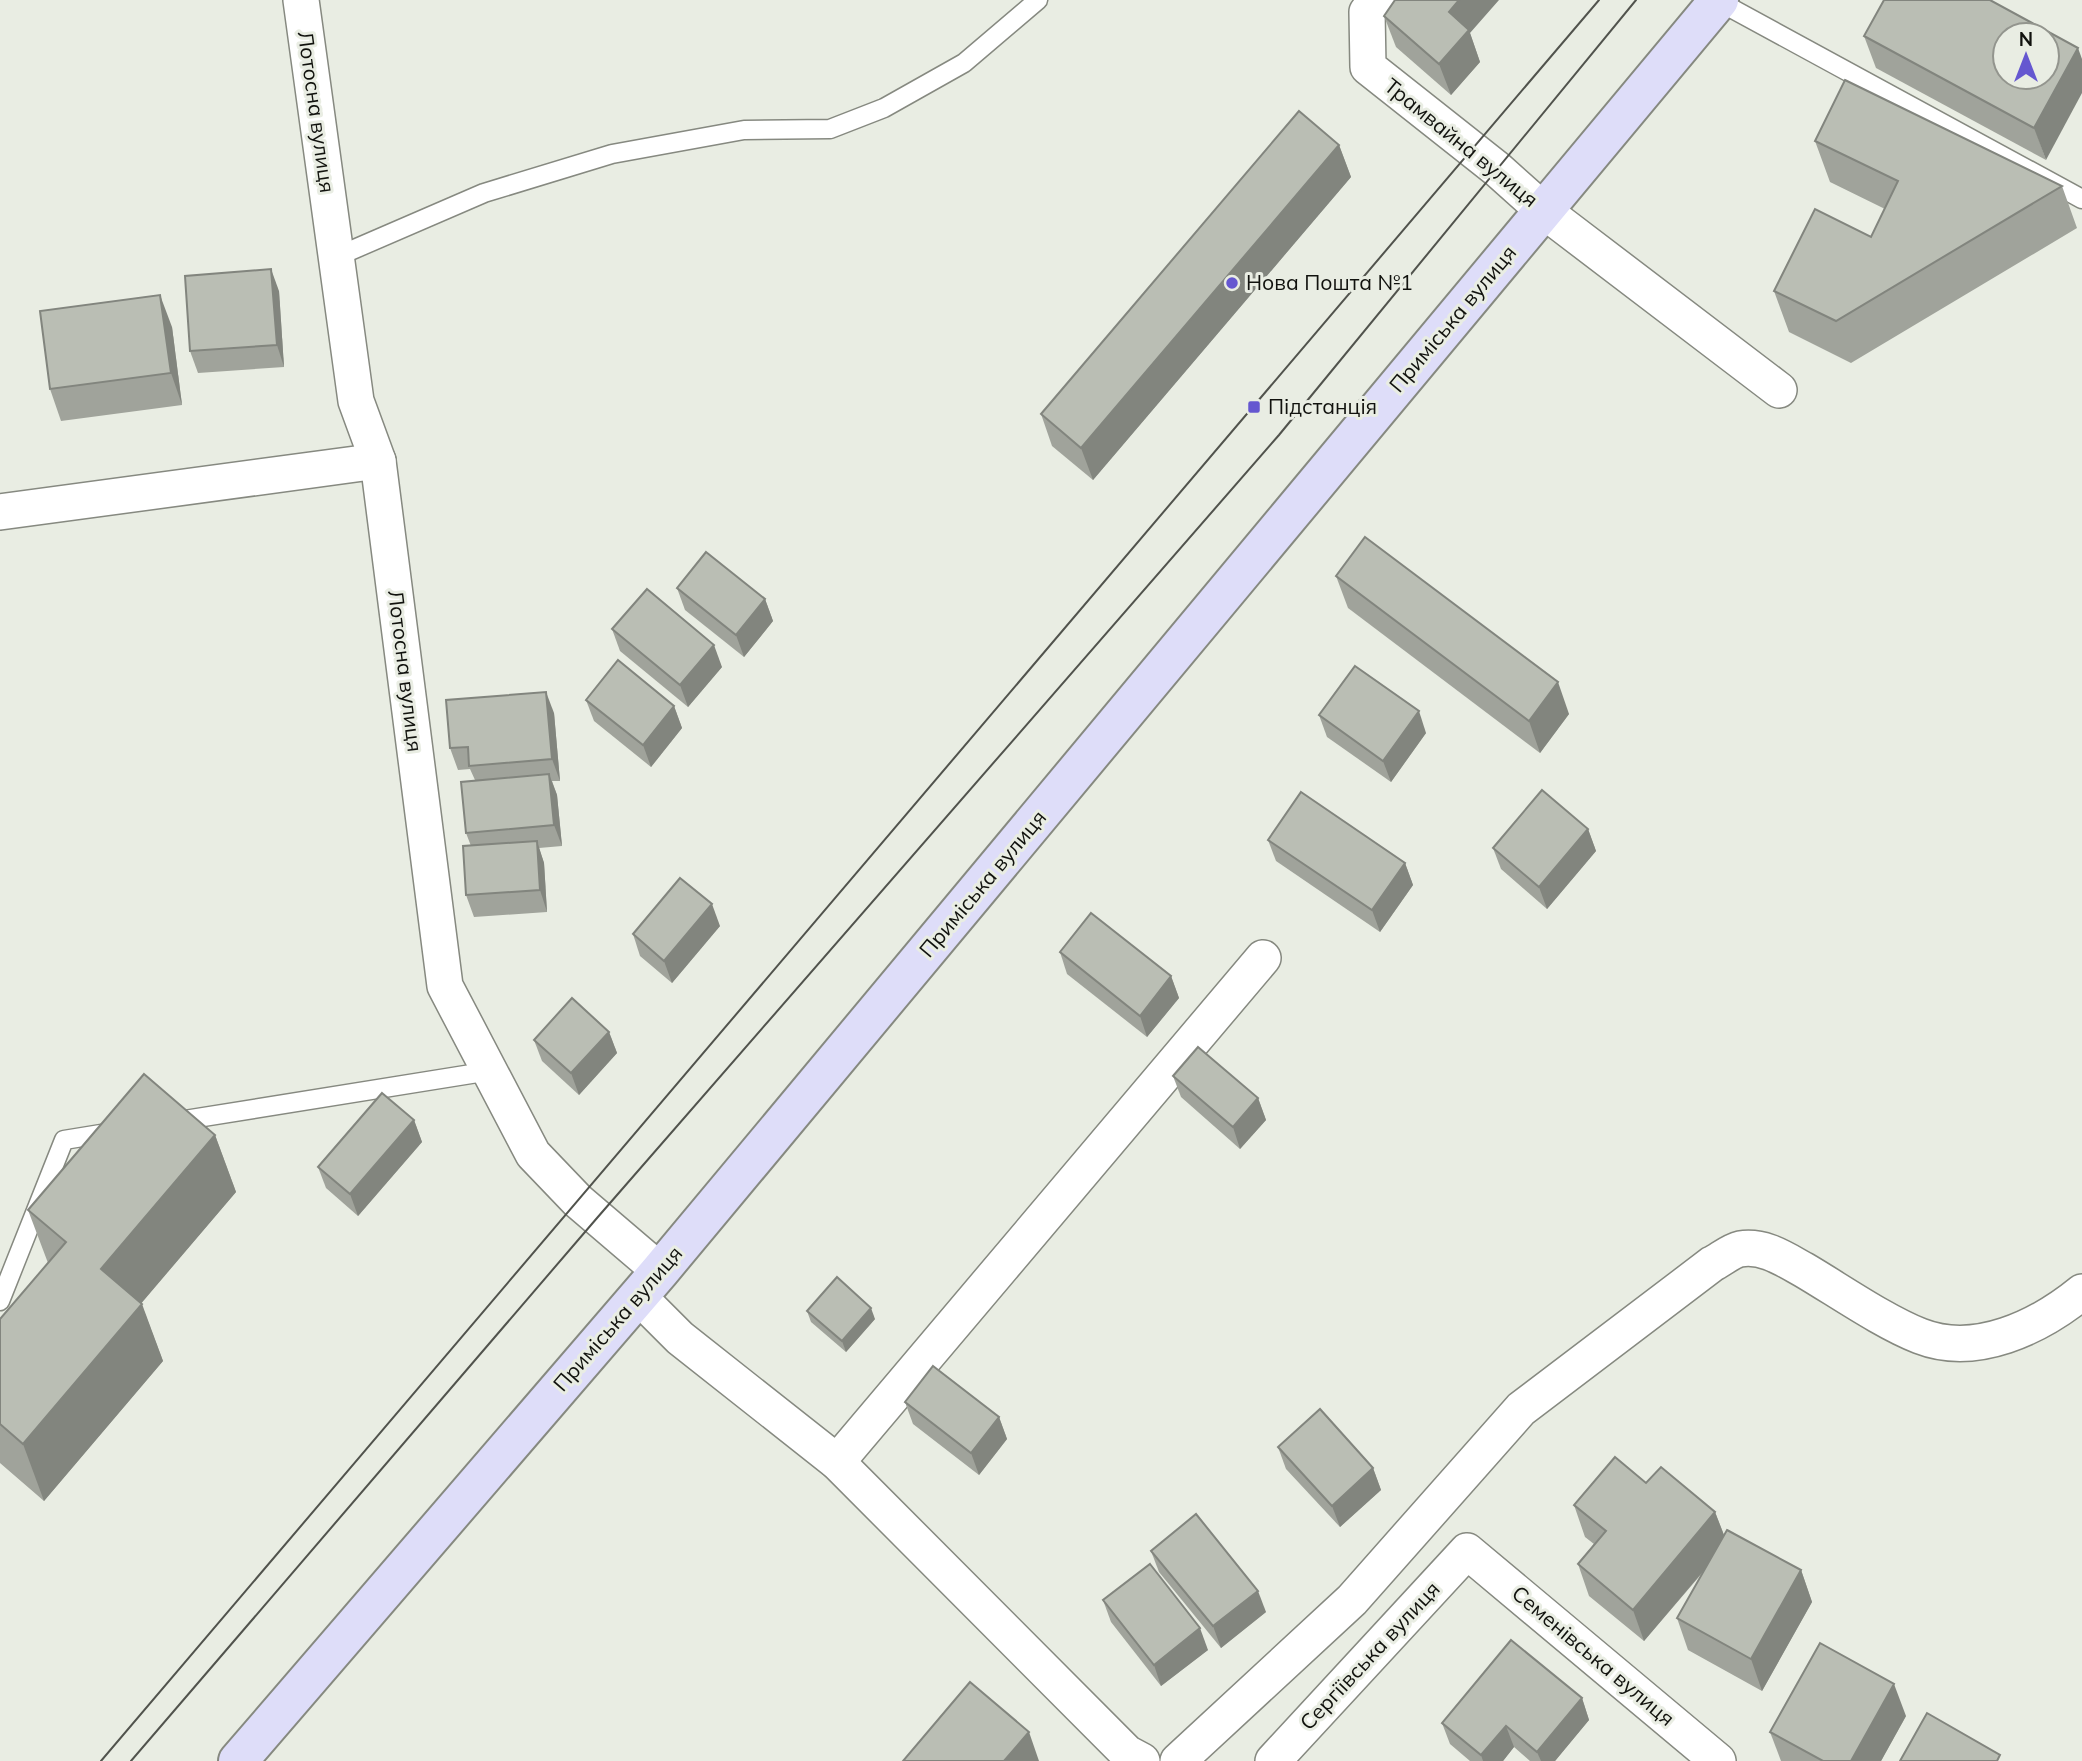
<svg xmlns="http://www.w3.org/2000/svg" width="2082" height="1761" font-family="Mulish,sans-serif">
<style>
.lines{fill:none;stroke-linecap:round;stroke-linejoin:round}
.lane-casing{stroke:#868980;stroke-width:21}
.street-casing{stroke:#868980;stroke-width:38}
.secondary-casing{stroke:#868980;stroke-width:42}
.lane{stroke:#fff;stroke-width:18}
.street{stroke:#fff;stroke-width:35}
.secondary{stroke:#deddf9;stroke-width:38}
.tram{stroke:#51534d;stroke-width:2}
.wall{fill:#a0a39b}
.shaded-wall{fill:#82857e}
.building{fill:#babeb4;stroke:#82857e;stroke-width:2;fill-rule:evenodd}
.poi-dot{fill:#6557d0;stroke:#e9ede3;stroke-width:2.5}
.labels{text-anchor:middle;stroke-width:6;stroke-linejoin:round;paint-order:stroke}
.street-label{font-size:21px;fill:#11120e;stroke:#e9ede3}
.poi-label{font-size:21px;fill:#11120e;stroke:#e9ede3;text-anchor:start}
</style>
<rect width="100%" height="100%" fill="#e9ede3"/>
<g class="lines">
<defs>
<g id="lane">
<polyline points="1718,1 2082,199"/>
<polyline points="336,257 484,193 612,154 744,130 830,129 884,108 964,63 1038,0"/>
<polyline points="172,1122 490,1071"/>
<polyline points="0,1301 64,1140 113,1132"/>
</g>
<g id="street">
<polyline points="301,0 356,401 378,461 445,986 533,1154 578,1201 660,1271"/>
<polyline points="1377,0 1367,12 1368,67 1497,169 1544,211 1779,390"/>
<polyline points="0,512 378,461"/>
<polyline points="638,1296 680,1338 837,1462 1127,1753 1142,1761"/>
<polyline points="837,1462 1263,958"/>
<path d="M1178 1761 1352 1600 1521 1409 1712 1264C1720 1260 1731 1251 1740 1249 1764 1245 1784 1259 1804 1270 1838 1290 1884 1322 1920 1336 1976 1358 2039 1327 2082 1292"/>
<polyline points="1273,1761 1467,1551 1718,1761"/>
</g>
<polyline id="secondary" points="238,1761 660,1271 1719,0"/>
</defs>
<!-- lane casing -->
<use href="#lane" class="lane-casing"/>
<!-- street casing -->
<use href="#street" class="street-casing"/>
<!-- secondary casing -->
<use href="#secondary" class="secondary-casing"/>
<!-- lane -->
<use href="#lane" class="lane"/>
<!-- street -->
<use href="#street" class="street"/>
<!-- secondary -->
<use href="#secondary" class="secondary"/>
<!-- tram -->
<g class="tram">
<polyline points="101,1761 1599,0"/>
<polyline points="131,1761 597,1218 1279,435 1636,0"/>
</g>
</g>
<!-- wall -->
<g class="wall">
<polygon points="1990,0 2046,160 1876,68 1864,36"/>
<polygon points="1384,16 1470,33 1480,62 1451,95 1396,47"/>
<polygon points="1815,141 2062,186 2077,228 1851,363 1789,332 1774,291 1871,237 1885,209 1830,182"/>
<polygon points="1339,145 1351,177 1093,480 1052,446 1041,414"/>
<polygon points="279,291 284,367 198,373 190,351"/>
<polygon points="172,327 182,405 61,421 50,389"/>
<polygon points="1336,576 1569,714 1540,753 1348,608"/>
<polygon points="677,588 765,599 773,621 744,657 685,610"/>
<polygon points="612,629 722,667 688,707 620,651"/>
<polygon points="586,700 674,706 682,728 651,767 594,721"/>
<polygon points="554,713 560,781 552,781 557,795 562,846 539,848 544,863 547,912 474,917 466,895 471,846 466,833 475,780 470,769 458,770 450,748"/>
<polygon points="1319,715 1426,733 1391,782 1327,737"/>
<polygon points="1588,829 1596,851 1547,909 1501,869 1493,848"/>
<polygon points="1268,840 1405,863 1413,885 1380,932 1276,861"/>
<polygon points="720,926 672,983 640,956 633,934"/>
<polygon points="1060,952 1171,976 1179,998 1147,1037 1067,974"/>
<polygon points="609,1032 617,1053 579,1095 542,1061 534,1040"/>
<polygon points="1173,1076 1258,1098 1266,1120 1240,1149 1181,1097"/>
<polygon points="414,1120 422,1142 358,1216 326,1188 318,1167"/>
<polygon points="215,1135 236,1192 141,1303 163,1361 44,1501 0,1463 0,1319 48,1263 28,1210"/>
<polygon points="807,1311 875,1319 846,1352 811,1322"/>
<polygon points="905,1402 999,1417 1007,1439 979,1475 913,1424"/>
<polygon points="1278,1447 1373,1468 1381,1490 1340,1527 1286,1469"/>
<polygon points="1646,1483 1715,1512 1724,1535 1801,1570 1812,1602 1762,1691 1688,1650 1677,1618 1704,1571 1644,1641 1589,1596 1578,1564 1594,1544 1585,1537 1574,1505"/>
<polygon points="1151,1551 1266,1612 1221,1648 1159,1572"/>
<polygon points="1103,1600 1208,1650 1161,1686 1111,1622"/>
<polygon points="1582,1698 1589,1720 1555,1761 1530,1761 1514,1747 1503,1761 1470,1761 1450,1744 1442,1723"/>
<polygon points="1906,1716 1881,1761 1781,1761 1770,1732"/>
</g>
<!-- shaded-wall -->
<g class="shaded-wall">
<polygon points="1459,0 1499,0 1470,33 1480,62 1451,95 1439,64 1449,12"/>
<polygon points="2078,48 2082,59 2082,93 2046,160 2034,128"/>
<polygon points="1339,145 1351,177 1093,480 1081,448"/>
<polygon points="271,269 279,291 284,367 277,345"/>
<polygon points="160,295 172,327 182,405 171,373"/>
<polygon points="765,599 773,621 744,657 736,635"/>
<polygon points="714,645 722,667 688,707 680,685"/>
<polygon points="1558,682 1569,714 1540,753 1529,721"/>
<polygon points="546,692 554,713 560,781 552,759"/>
<polygon points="674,706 682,728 651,767 643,745"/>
<polygon points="1419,711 1426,733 1391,782 1383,761"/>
<polygon points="549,774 557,795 562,846 554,825"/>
<polygon points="1588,829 1596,851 1547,909 1539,887"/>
<polygon points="537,841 544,863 547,912 540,890"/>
<polygon points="1405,863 1413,885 1380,932 1372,910"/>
<polygon points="712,904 720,926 672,983 664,961"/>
<polygon points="1171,976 1179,998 1147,1037 1140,1016"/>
<polygon points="609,1032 617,1053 579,1095 571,1073"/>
<polygon points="1258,1098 1266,1120 1240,1149 1233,1127"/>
<polygon points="414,1120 422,1142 358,1216 350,1194"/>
<polygon points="215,1135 236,1192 122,1326 101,1269"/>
<polygon points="142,1304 163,1361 44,1501 23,1444"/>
<polygon points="871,1308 875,1319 846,1352 842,1341"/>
<polygon points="999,1417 1007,1439 979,1475 971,1453"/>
<polygon points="1373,1468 1381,1490 1340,1527 1332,1506"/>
<polygon points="1715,1512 1727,1543 1644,1641 1633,1610"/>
<polygon points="1801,1570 1812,1602 1762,1691 1751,1659"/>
<polygon points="1258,1591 1266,1612 1221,1648 1213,1626"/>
<polygon points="1200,1628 1208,1650 1161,1686 1154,1665"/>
<polygon points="1894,1684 1906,1716 1881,1761 1851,1761"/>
<polygon points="1582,1698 1589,1720 1555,1761 1541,1761 1537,1752"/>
<polygon points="1506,1726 1514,1747 1503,1761 1483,1761 1481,1755"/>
<polygon points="1029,1732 1039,1761 1004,1761"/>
</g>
<!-- building -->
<g class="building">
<polygon points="1395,0 1459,0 1449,12 1469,30 1439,64 1384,16"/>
<path d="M1884 0H1990L2078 48 2034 128 1864 36ZM2005 35H2047V77H2005Z"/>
<polygon points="1845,80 2062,186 1836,321 1774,291 1815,209 1871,237 1898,181 1815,141"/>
<polygon points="1299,111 1339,145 1081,448 1041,414"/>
<polygon points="271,269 277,345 190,351 185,276"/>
<polygon points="160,295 171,373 50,389 40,311"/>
<polygon points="1365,537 1558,682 1529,721 1336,576"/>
<polygon points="706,552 765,599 736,635 677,588"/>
<polygon points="647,589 714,645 680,685 612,629"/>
<polygon points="618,660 674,706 643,745 586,700"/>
<polygon points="1355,666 1419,711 1383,761 1319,715"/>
<polygon points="546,692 552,759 469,766 468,747 450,748 446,700"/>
<polygon points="549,774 554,825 466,833 461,782"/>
<polygon points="1542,790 1588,829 1539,887 1493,848"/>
<polygon points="1301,792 1405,863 1372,910 1268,840"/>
<polygon points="537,841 540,890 466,895 463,846"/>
<polygon points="680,878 712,904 664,961 633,934"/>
<polygon points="1091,913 1171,976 1140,1016 1060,952"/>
<polygon points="572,998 609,1032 571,1073 534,1040"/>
<polygon points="1198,1047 1258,1098 1233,1127 1173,1076"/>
<polygon points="144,1074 215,1135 101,1269 142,1304 23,1444 0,1424 0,1319 66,1242 28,1210"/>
<polygon points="382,1093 414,1120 350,1194 318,1167"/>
<polygon points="837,1277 871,1308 842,1341 807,1311"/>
<polygon points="933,1366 999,1417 971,1453 905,1402"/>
<polygon points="1320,1409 1373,1468 1332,1506 1278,1447"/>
<polygon points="1615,1457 1646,1483 1661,1467 1715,1512 1633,1610 1578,1564 1606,1531 1574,1505"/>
<polygon points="1196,1514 1258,1591 1213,1626 1151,1551"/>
<polygon points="1727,1530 1801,1570 1751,1659 1677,1618"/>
<polygon points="1150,1564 1200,1628 1154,1665 1103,1600"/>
<polygon points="1511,1640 1582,1698 1537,1752 1506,1726 1481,1755 1442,1723"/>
<polygon points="1820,1643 1894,1684 1851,1761 1823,1761 1770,1732"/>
<polygon points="970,1682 1029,1732 1004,1761 903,1761"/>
<polygon points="1927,1713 2000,1755 1997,1761 1900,1761"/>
</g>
<!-- markers -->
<g class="poi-dot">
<circle cx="1232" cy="283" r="7"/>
<rect x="1247" y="400" width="14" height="14" rx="3.5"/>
</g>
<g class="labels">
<!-- street labels -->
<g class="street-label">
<text transform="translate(316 112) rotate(82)" y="7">Лотосна вулиця</text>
<text transform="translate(1461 143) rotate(39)" y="7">Трамвайна вулиця</text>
<text transform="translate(1453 319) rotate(-50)" y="7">Приміська вулиця</text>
<text transform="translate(405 671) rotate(83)" y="7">Лотосна вулиця</text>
<text transform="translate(983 884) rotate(-50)" y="7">Приміська вулиця</text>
<text transform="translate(618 1319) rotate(-49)" y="7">Приміська вулиця</text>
<text transform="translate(1370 1656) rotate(-47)" y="7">Сергіївська вулиця</text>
<text transform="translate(1593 1656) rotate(40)" y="7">Семенівська вулиця</text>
</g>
<!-- poi labels -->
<g class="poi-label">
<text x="1246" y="290">Нова Пошта №1</text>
<text x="1268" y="414">Підстанція</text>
</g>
</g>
<!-- north arrow -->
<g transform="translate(2026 56)"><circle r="33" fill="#e9ede3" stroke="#93958e" stroke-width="2"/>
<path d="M0-5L12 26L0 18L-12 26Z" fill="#6557d0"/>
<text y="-10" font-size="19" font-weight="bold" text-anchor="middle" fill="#11120e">N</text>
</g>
</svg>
